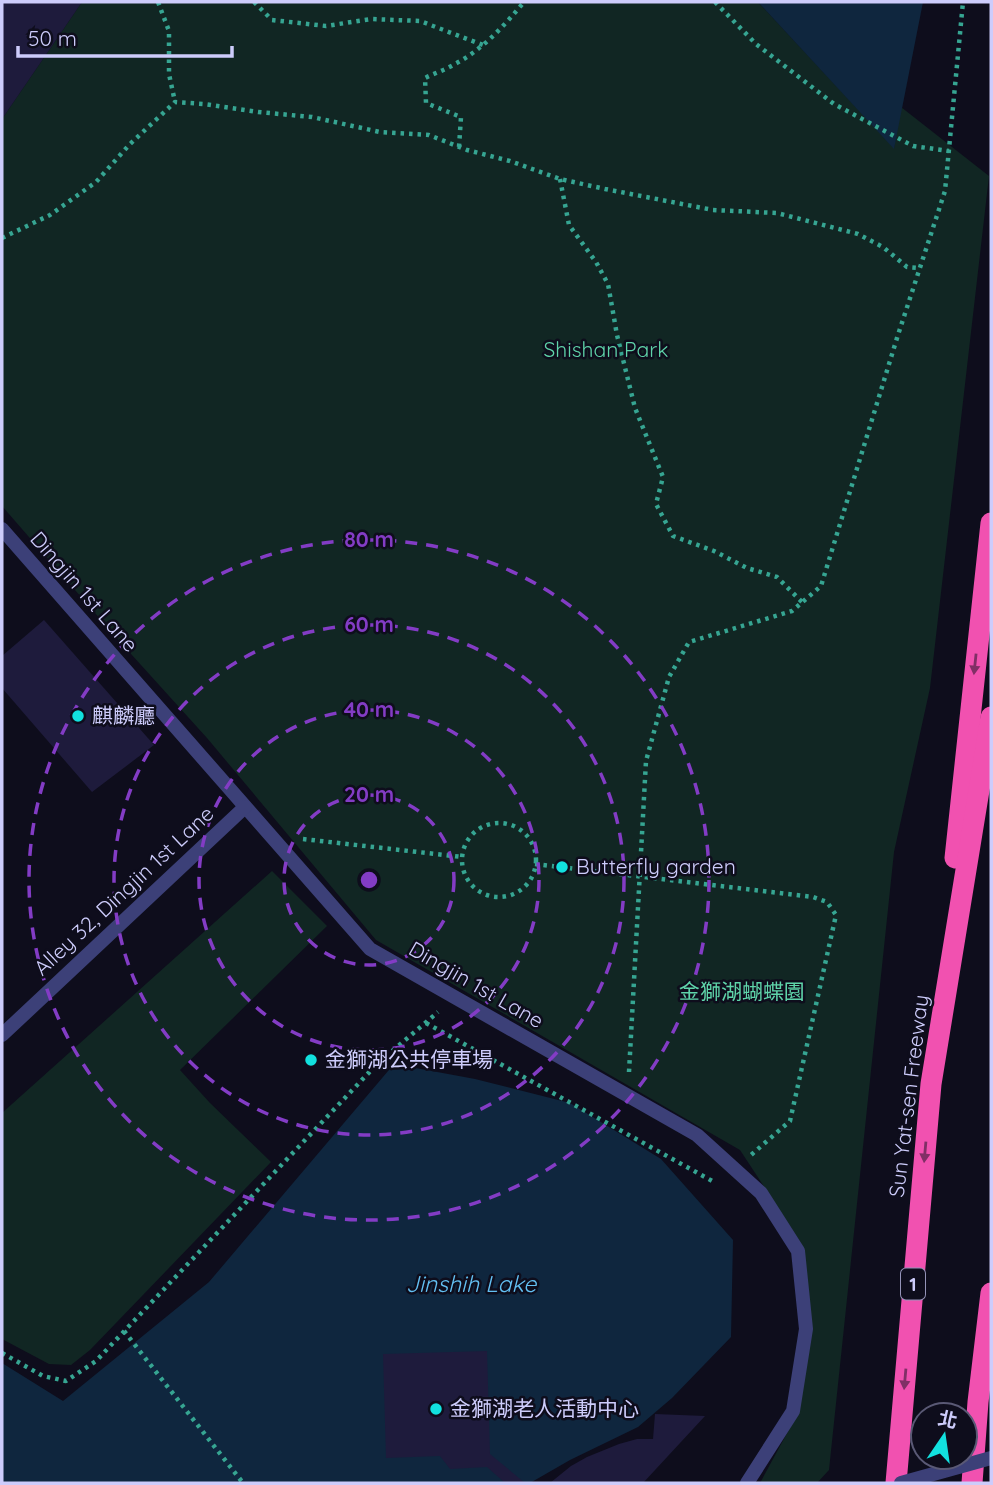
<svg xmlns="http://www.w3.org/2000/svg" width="993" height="1485" font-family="Quicksand,'Noto Sans TC',sans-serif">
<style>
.green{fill:#112623}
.water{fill:#0f263e}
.building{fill:#1e1b3c}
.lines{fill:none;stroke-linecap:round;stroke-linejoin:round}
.path{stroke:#36a592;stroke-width:4.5;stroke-dasharray:3.5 5;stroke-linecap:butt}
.lane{stroke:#3c4078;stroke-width:14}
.highway{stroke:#f151b0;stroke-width:21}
.street-bridge{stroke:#3c4078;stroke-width:14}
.oneway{fill:#802f66}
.ring{fill:none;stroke:#833cc5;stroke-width:3.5;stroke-dasharray:12 9}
.poi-dot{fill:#12e1df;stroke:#0e0d1c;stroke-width:2.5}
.labels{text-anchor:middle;stroke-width:5;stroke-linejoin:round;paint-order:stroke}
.shield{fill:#0e0d1c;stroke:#9493b8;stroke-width:2}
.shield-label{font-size:19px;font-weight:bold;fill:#cdccfb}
.park-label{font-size:21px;fill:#5fd4aa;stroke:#0e0d1c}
.street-label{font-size:21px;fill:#cdccfb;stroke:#0e0d1c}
.poi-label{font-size:21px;fill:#cdccfb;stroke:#0e0d1c;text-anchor:start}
.water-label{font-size:23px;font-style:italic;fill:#63c0f3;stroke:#0e0d1c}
.centre{fill:#833cc5;stroke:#0e0d1c;stroke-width:3.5}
.ring-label{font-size:21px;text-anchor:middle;font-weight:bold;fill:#833cc5;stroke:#0e0d1c;stroke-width:5;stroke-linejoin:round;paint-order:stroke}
</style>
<rect width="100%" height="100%" fill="#0e0d1c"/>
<!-- green -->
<g class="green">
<polygon points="82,2 758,2 894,148 901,107 989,176 930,688 894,852 829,1470 817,1483 760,1483 798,1413 810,1325 801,1243 740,1150 376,940 207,738 122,644 2,506 2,119"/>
<polygon points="272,871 327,926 180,1070 210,1103 271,1162 90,1350 71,1365 49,1364 2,1339 2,1113"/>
</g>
<!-- water -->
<g class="water">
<polygon points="758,2 923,2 894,149"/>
<polygon points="394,1064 475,1079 570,1103 661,1159 733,1240 731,1337 672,1398 638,1427 570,1460 530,1483 2,1483 2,1363 63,1401 209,1282"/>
</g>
<!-- building -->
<g class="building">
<polygon points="2,2 82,2 2,119"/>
<polygon points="44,620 154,745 92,792 2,688 2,656"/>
<polygon points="487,1351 490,1454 525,1483 505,1483 487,1467 450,1469 440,1456 386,1458 383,1354"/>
<polygon points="655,1414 705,1416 643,1483 550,1483 571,1466 587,1457 619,1444 637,1439 653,1439"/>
</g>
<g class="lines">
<!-- path -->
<g class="path">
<polyline points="158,2 169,31 169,74 175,102"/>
<polyline points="254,2 272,20 326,26 371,19 420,21 483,45"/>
<polyline points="715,2 756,44 834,104 913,146 949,151"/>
<path d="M459 147 461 117 426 103 425 78C435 73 445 70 455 64 482 50 504 26 524 2"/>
<polyline points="560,179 569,225 596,262 608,284 617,335 635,408 663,477 656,504 673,536 714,551 747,568 777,577 802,602"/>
<polyline points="2,238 50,215 96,182 130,144 175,102 204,104 258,112 312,117 380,132 429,135 467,150 510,161 560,179 605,189 713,210 777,213 858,234 883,247 907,267 920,268"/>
<circle cx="499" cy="860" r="37"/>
<polyline points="303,839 462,857"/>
<polyline points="535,864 813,897 827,902 836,915 790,1121 751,1155"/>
<polyline points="426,1023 714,1182"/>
<polyline points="629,1072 646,761 669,677 689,642 792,611 821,586 897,338 945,191 963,2"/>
<polyline points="124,1331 243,1483"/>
<polyline points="2,1353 43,1376 66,1381 96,1361 377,1064 438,1012"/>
</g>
<!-- lane -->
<g class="lane">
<polyline points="2,529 370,949 697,1135 761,1193 798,1251 806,1329 793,1411 747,1483"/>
<polyline points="2,1035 245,807"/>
</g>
<!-- highway -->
<g class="highway">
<polyline points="955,858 991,523"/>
<polyline points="896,1483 931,1084 991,717"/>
<polyline points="972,1483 978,1402 991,1293"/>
</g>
<!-- street-bridge -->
<polyline class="street-bridge" points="901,1483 991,1458"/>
</g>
<!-- one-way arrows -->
<defs><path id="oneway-solid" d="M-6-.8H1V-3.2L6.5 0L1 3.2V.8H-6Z" transform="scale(1.75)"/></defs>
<g class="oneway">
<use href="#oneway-solid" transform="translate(975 664) rotate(96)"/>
<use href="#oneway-solid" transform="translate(925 1152) rotate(95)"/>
<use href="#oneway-solid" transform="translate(905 1379) rotate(95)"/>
</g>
<!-- distance rings -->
<g class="ring">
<circle cx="369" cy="880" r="85"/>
<circle cx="369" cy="880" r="170"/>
<circle cx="369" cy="880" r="255"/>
<circle cx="369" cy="880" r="340"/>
</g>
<!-- markers -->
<g class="poi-dot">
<circle cx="78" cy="716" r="7"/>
<circle cx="562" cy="867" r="7"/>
<circle cx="311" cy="1060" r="7"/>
<circle cx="436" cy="1409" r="7"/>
</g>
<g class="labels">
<!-- shield labels -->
<rect class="shield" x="901" y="1268.5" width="24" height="31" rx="5"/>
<g class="shield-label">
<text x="913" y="1291">1</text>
</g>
<!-- park labels -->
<g class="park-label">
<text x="606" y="357">Shishan Park</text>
<text x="742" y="999">金獅湖蝴蝶園</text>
</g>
<!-- street labels -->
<g class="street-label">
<text transform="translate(84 592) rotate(49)" y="7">Dingjin 1st Lane</text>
<text transform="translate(124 891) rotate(-43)" y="7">Alley 32, Dingjin 1st Lane</text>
<text transform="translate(476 985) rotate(30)" y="7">Dingjin 1st Lane</text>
<text transform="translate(909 1096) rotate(-83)" y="7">Sun Yat-sen Freeway</text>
</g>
<!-- poi labels -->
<g class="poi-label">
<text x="92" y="723">麒麟廳</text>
<text x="576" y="874">Butterfly garden</text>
<text x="325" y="1067">金獅湖公共停車場</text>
<text x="450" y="1416">金獅湖老人活動中心</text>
</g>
<!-- water labels -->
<g class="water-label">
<text x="471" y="1292">Jinshih Lake</text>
</g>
</g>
<circle cx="369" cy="880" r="10" class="centre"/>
<g class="ring-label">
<text x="369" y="547">80 m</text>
<text x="369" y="632">60 m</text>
<text x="369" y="717">40 m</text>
<text x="369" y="802">20 m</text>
</g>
<!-- border -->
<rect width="993" height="1485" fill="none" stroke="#cdccfb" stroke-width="7"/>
<!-- north arrow -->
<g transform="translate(944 1436) rotate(13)"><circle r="33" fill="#0e0d1c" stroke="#5a5975" stroke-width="2"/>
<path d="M0-5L12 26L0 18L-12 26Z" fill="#12e1df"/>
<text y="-10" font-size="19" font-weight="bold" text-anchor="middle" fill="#cdccfb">北</text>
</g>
<!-- scale -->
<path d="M18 46v10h214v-10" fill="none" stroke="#cdccfb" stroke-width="3.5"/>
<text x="28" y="46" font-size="21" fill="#cdccfb" stroke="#0e0d1c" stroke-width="5" paint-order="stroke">50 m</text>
</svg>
